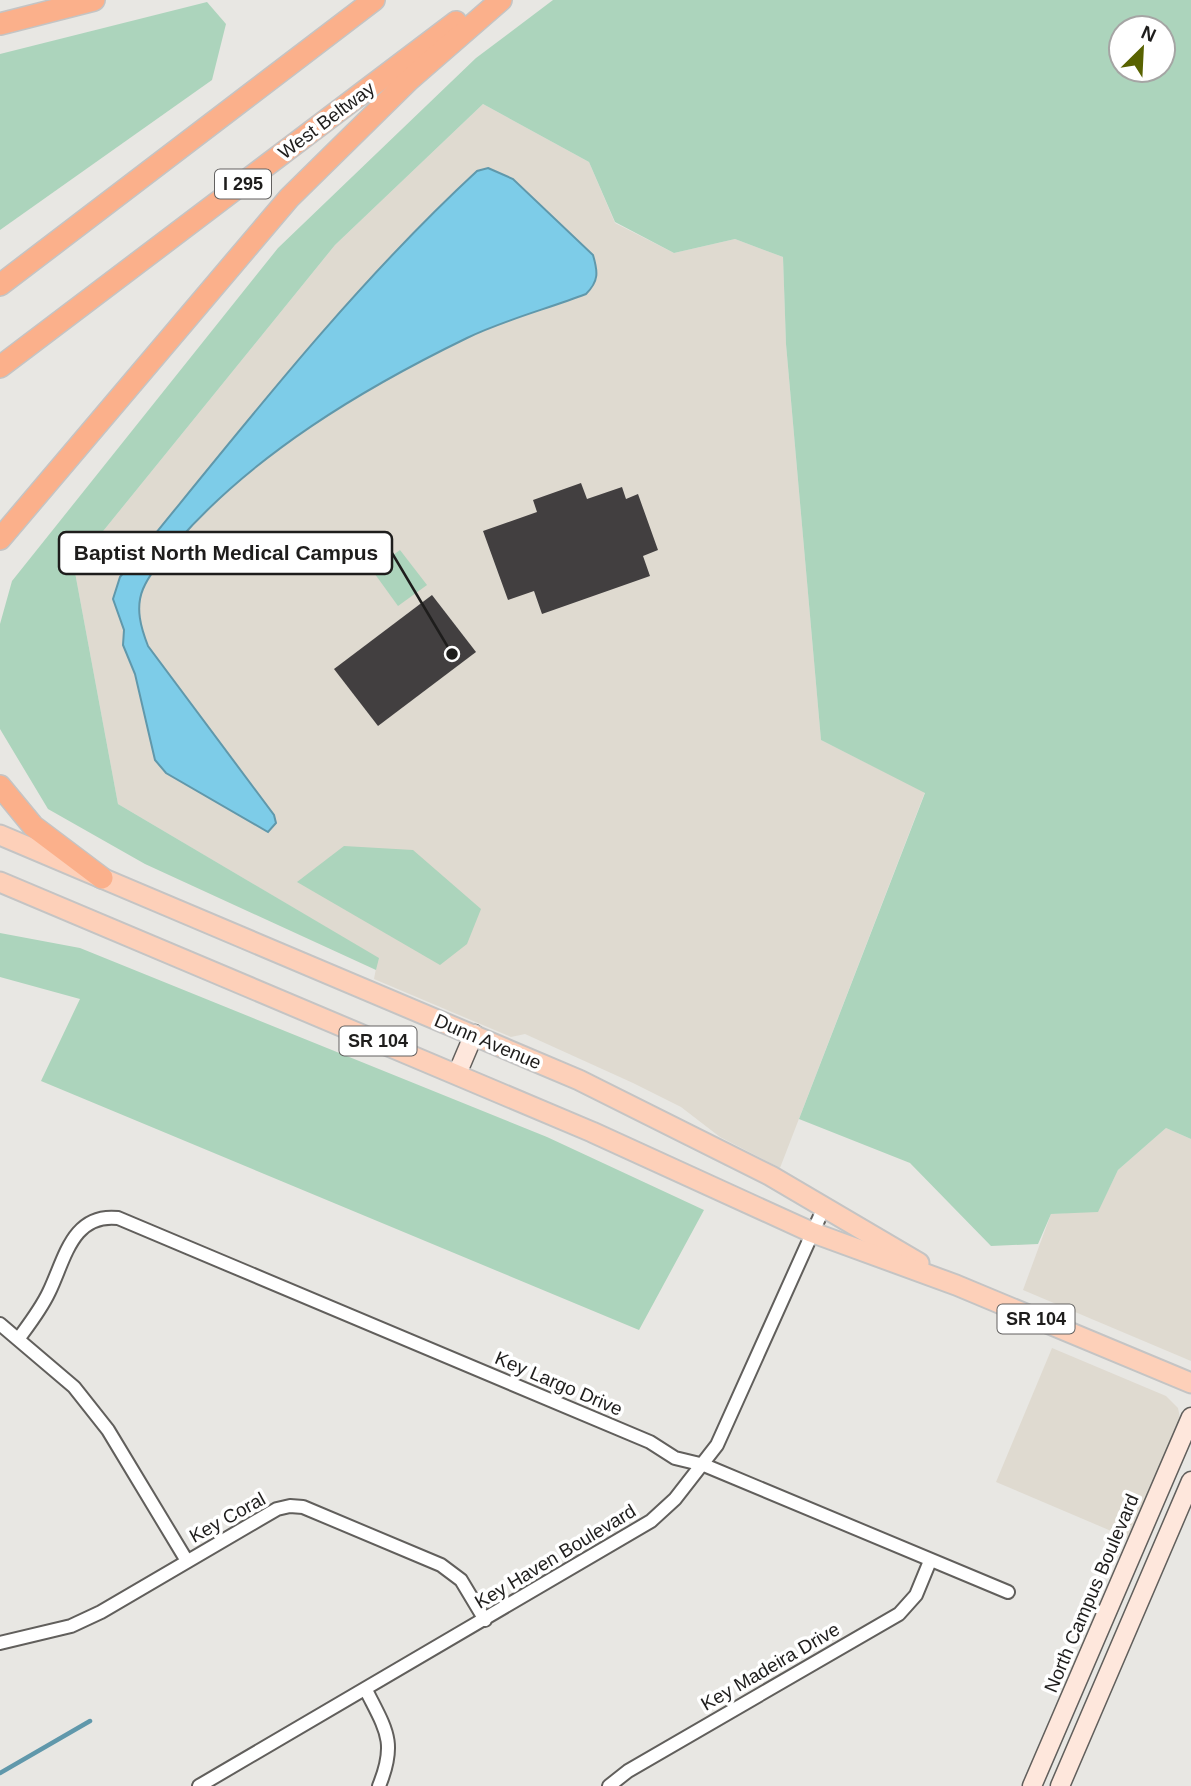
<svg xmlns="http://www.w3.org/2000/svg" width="1191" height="1786" font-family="Helvetica,sans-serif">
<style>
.built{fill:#dfdad0}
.green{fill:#acd4bc;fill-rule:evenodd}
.water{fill:#7dcce8;stroke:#6098ab;stroke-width:2}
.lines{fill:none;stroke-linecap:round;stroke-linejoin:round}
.stream{stroke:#6098ab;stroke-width:4.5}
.building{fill:#423f40}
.street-casing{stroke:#615f5c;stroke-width:16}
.secondary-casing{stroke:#615f5c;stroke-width:21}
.primary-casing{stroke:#c4c4c4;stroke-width:23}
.highway-casing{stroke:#c4c4c4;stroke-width:24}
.street{stroke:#fff;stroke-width:12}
.secondary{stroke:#fee7dc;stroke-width:18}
.primary{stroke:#fdd0b9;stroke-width:19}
.highway{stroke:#fbb08b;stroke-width:21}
.labels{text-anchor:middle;stroke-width:7;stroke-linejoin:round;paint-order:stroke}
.shield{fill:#fff;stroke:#626160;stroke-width:2}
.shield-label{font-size:18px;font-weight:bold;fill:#1e1d1c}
.street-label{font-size:19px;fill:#1e1d1c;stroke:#fff}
.leader{fill:none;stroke:#1e1d1c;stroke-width:2.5}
.callout-dot{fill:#1e1d1c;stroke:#fff;stroke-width:2.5}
.callout{fill:#fff;stroke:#1e1d1c;stroke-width:2.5}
.callout-label{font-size:21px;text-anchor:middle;font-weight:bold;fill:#1e1d1c}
</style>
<rect width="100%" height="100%" fill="#e8e7e3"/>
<!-- built -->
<g class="built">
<polygon points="483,104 589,162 615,223 674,253 735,239 783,257 786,344 821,740 925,792 780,1168 720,1137 681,1107 633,1083 525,1034 511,1037 374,979 378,958 118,804 74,567 335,245"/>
<polygon points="1166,1128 1191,1139 1191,1361 1023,1290 1051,1214 1098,1211 1118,1170"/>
<polygon points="1052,1348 1166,1396 1178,1408 1180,1418 1130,1539 996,1482"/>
</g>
<!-- green -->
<g class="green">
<path d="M553 0H1191V1139L1166 1128 1118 1170 1098 1212 1051 1214 1038 1244 991 1246 910 1163 799 1119 925 793 821 740 786 344 783 257 735 239 674 253 615 222 589 162 483 104 335 245 74 567 118 804 379 958 376 970 145 864 48 809 0 729V624L12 581 278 248 476 58ZM1121 28H1163V70H1121Z"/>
<polygon points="207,2 226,24 212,80 0,230 0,54"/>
<polygon points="400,550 427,585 398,606 372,570"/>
<polygon points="344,846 413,850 481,909 467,944 440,965 297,882"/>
<polygon points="0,933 80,948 547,1137 704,1210 639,1330 41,1081 80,999 0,977"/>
</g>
<!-- water -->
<path class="water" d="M488 168 513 179 593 255C598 272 599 281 586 294 547 309 504 320 467 338 362 389 254 454 177 542 165 557 150 572 143 589 135 608 141 628 148 646L274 815 276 823 268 832 166 773 155 760 135 674 123 645 124 630 113 599 120 577C235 437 345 293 477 171Z"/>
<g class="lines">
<!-- stream -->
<polyline class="stream" points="0,1773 90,1721"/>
</g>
<!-- building -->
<g class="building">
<polygon points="581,483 587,499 622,487 626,499 638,494 658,550 643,556 650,576 542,614 534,591 508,600 483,531 537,512 533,500"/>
<polygon points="432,595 476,652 378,726 334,669"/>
</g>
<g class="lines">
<defs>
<g id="street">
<polyline points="0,1324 74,1387 108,1430 187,1561"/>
<path d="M19 1338C30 1323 41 1309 49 1292 65 1259 72 1213 118 1218L650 1442 675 1458 704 1465 1008 1592"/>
<polyline points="0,1643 71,1626 101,1612 277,1509 290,1506 303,1507 441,1565 461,1580 485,1620"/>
<path d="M366 1690C386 1730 397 1742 379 1786"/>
<polyline points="199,1786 651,1521 675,1499 717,1445 825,1205"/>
<polyline points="609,1786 628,1771 899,1614 916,1595 930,1561"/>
</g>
<g id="secondary">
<polyline points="457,1074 474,1034"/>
<polyline points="1032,1786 1191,1417"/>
<polyline points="1060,1786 1191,1481"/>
</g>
<g id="primary">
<polyline points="0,835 579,1080 771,1176 919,1263"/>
<polyline points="0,882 592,1132 811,1232 956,1285 1191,1383"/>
</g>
<g id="highway">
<polyline points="0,24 94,0"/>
<polyline points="0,285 374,0"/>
<polyline points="0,367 456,22"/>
<polyline points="0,539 289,198 409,80 501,0"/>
<polyline points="0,786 33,826 102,878"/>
</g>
</defs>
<!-- street casing -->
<use href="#street" class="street-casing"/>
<!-- secondary casing -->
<use href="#secondary" class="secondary-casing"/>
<!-- primary casing -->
<use href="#primary" class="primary-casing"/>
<!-- highway casing -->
<use href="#highway" class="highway-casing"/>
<!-- street -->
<use href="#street" class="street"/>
<!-- secondary -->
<use href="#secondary" class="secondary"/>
<!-- primary -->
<use href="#primary" class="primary"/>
<!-- highway -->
<use href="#highway" class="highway"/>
</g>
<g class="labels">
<!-- shield labels -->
<g class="shield">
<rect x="215" y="169.5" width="56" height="29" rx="5"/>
<rect x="339.5" y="1026.5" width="77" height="29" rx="5"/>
<rect x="997.5" y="1304.5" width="77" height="29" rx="5"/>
</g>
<g class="shield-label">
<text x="243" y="190">I 295</text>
<text x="378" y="1047">SR 104</text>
<text x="1036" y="1325">SR 104</text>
</g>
<!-- street labels -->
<g class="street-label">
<text transform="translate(326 120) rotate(-37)" y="7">West Beltway</text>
<text transform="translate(488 1041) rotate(23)" y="7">Dunn Avenue</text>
<text transform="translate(559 1383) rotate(23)" y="7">Key Largo Drive</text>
<text transform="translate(227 1517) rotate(-29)" y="7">Key Coral</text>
<text transform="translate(555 1556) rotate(-31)" y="7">Key Haven Boulevard</text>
<text transform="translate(1091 1593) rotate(-67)" y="7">North Campus Boulevard</text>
<text transform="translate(770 1666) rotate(-30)" y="7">Key Madeira Drive</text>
</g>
</g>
<!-- callouts -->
<path class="leader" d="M452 654L392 553"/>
<circle class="callout-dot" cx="452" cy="654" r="7"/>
<rect class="callout" x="59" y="532" width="333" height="42" rx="7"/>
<g class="callout-label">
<text x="226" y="560">Baptist North Medical Campus</text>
</g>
<!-- north arrow -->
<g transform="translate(1142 49) rotate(24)"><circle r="33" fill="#ffffff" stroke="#a5a5a4" stroke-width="2"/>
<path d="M0-5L12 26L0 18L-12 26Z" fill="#586200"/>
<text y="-10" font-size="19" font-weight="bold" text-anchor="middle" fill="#1e1d1c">N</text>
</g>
</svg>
